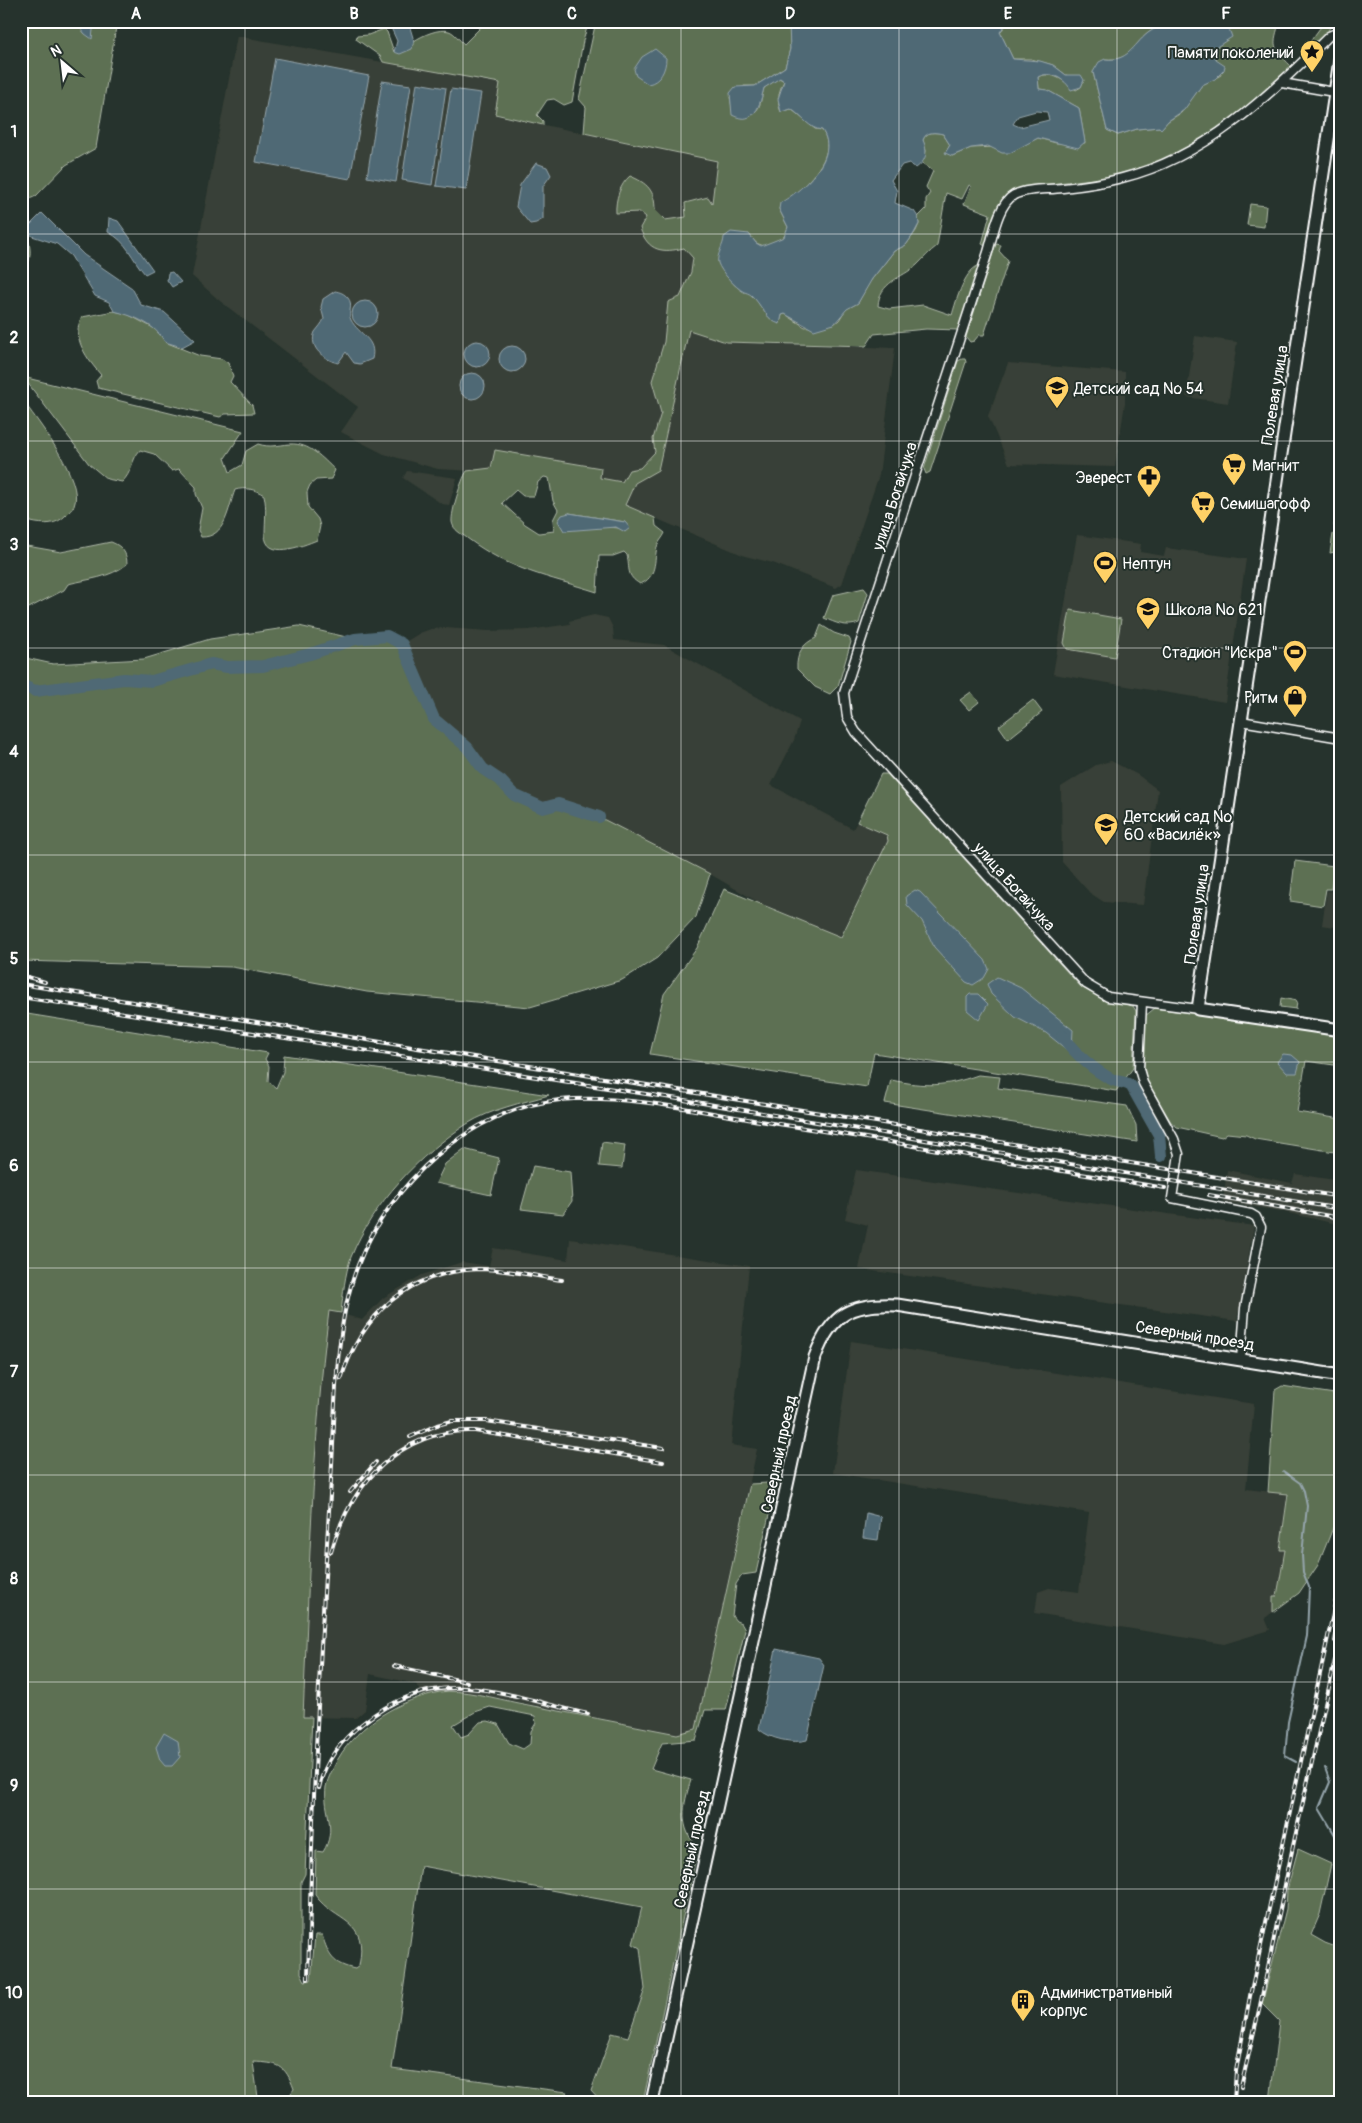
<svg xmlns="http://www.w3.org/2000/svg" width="1362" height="2123" font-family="Pangolin,sans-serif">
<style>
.built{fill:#394037}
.green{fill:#5d7052;stroke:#aeb8a8;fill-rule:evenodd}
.water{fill:#4f6974;stroke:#95a5ac;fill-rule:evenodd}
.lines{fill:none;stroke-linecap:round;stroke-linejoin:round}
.stream{stroke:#95a5ac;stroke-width:2}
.river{stroke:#4f6974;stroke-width:12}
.street-casing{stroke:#fff;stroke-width:11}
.secondary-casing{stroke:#fff;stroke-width:15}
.street{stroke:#26332d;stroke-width:8}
.secondary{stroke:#26332d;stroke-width:11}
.rail-casing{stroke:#fff;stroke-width:4}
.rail{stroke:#26332d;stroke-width:2;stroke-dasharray:5.5;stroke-linecap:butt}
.grid{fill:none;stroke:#fff;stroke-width:1;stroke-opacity:0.55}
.labels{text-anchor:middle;stroke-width:4;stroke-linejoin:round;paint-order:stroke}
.poi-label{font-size:16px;fill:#fff;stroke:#26332d;text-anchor:start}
.street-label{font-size:16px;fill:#fff;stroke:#26332d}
.neatline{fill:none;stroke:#fff;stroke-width:2}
.grid-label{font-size:16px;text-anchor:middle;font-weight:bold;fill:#fff}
</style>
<rect width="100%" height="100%" fill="#26332d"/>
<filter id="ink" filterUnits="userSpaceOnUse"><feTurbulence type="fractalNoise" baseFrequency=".02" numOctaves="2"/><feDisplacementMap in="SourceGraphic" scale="10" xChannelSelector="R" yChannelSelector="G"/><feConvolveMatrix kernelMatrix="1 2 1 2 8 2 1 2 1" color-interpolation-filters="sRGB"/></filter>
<g filter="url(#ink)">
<!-- built -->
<g class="built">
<polygon points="237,36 500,83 496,115 717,161 712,204 726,342 895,348 879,475 842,584 836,588 773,563 745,556 624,505 623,482 600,478 601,468 495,451 492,468 474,471 438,469 384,454 341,432 358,407 220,301 192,276"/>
<polygon points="1195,336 1237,342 1228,403 1186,397"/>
<polygon points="1008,363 1125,372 1125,403 1115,467 1009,464 988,416"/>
<polygon points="407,471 457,478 449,505 442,504 403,478"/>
<polygon points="1077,535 1141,544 1140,552 1164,556 1166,548 1246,559 1225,702 1053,674"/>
<polygon points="594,615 608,618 613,628 614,640 664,645 800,721 794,740 771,785 853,829 857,822 887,835 889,841 840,937 758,902 710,874 558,804 543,808 514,795 501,781 483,769 467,747 434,719 402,644 420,633 431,629 445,628 488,631 529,630 570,624 569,621"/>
<polygon points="1111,761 1138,775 1158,790 1143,905 1104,902 1090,893 1062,862 1061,787 1096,765"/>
<polygon points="1327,891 1341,892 1341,928 1322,925"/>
<polygon points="856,1170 1254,1226 1237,1321 859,1269 868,1225 845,1219"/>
<polygon points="1227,1170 1292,1183 1295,1174 1341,1181 1341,1225 1280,1211 1223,1202"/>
<polygon points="570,1239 749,1266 731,1445 757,1449 696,1729 678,1734 483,1695 441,1692 423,1697 416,1684 370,1674 365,1710 356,1718 303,1717 312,1516 322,1362 329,1310 362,1320 383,1298 422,1275 462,1262 489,1266 493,1248 568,1260"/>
<polygon points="851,1341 1254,1404 1246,1489 1288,1494 1280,1550 1285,1550 1277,1596 1273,1596 1273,1612 1265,1618 1270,1630 1224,1644 1035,1613 1038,1592 1049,1588 1079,1592 1089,1513 833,1473"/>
</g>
<!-- green -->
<g class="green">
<polygon points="21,21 75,21 85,34 94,24 94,21 117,21 96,148 66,165 36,196 21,203"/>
<path d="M487 21H589L583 41 572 102 564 105 554 99 547 100 537 115 543 121V125L495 114 500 83 383 62 380 56 356 39 357 36 368 35 384 29 387 32 394 52 414 45V41C423 35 439 28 449 31 455 33 459 40 464 44Z"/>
<path d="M596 21H738C752 34 770 24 786 23L790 24V49L785 67 755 86H744L730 97 732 108 743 118C762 111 759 106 764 88L779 78 784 81C779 90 776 102 781 112L791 109 815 129 822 130C838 153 812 178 796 193 790 198 782 201 779 209L788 227 784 237 764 246 756 243 749 234 724 241 718 262C723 272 733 286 743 291 746 293 749 292 751 294 760 301 766 322 780 323L782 315 785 314 805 327 834 324 839 320 846 309 858 303 869 283 894 251 906 245 916 231 919 224 918 217 926 209V199L930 193 926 187 933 171 922 163 926 151 923 140C926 131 935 132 943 134L950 145 947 150 952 156 971 148 1021 146 1038 138 1056 143H1085L1079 108 1047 90 1039 89 1038 77C1051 70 1066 82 1076 90L1081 87 1084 80 1066 75 1053 65 1031 59H1013L1000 32 1008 23 1014 26 1018 23 1017 21H1169C1163 26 1154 28 1148 33 1131 47 1131 61 1105 59L1093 72 1107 130 1118 135 1137 129 1159 127 1161 129 1168 121 1181 113 1202 85 1221 75 1215 55V48L1231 34 1226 28V21H1280C1272 46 1272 47 1291 66 1244 108 1194 157 1132 173 1103 181 1027 181 1006 197 994 207 990 232 985 246L982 244 990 214 964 204 971 186 969 185 962 199 946 193 937 246C929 252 924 258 917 265 902 278 879 282 878 306L889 309 923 305 952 315C956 302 965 266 982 265L959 330 926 329 874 334 866 346 726 342 689 330 658 470 635 483 625 505 655 518 656 526 665 533C663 538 658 542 657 547 654 560 657 578 640 584 626 576 630 569 627 555L624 552 613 556H599L597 592C547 576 511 571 467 538 462 534 453 530 452 522 451 512 461 480 467 471L491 468 495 450 601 468 600 478 622 482 629 470 640 468 655 452 653 439 661 413 652 381 664 342 668 302 680 297 691 272 693 258 684 248C663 253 648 252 640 228L646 217 640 212 616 213C615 200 620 184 630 176 647 183 655 190 655 210L665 220 686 217 685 203 708 197 712 203 717 161 584 133 586 107 579 99ZM544 477 549 478 553 501 558 510 553 520 554 531 539 533 525 524 502 503 516 490 523 496H534L538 482ZM569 513 625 522 619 528 608 527Z"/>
<polygon points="1333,21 1326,35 1310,51 1306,47 1323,24 1306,21"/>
<polygon points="1250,204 1266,206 1264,227 1247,225"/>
<path d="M21 225C30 237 36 262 21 271Z"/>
<polygon points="996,244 1001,245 999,251 1008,261 984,335 979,335 974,341 970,342 966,337"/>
<path d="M114 311 127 314 159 331 165 342 200 356 222 359 228 363 233 376 230 382 252 405 254 413 225 414 220 417 98 388 96 381 101 375C88 360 70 337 82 317Z"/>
<polygon points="962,359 965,359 966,362 930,472 926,474 924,469 958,361"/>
<path d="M27 378 243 431 225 458 230 472 242 465 246 451 258 444C270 448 278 445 290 444 310 443 322 458 335 470L331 479 316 480 310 485 307 492 308 507 318 519 320 526 317 540C302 546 265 561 265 534 265 520 267 508 264 495 255 489 245 487 235 490 228 508 226 538 201 537L198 530 202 508 196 494V487L179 469 172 471 154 454 140 450C131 460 132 473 122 482L107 479 89 464 27 382Z"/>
<path d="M21 398C36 419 85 480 74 506 72 509 69 512 66 515 57 525 44 525 31 522L21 507Z"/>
<polygon points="1339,492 1341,493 1341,527 1334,526"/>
<polygon points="1333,534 1341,535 1339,551 1330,553"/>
<path d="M111 542C122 546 127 553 127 564 110 578 88 579 68 584L64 590 21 612V545L61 552Z"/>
<path d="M864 588 868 593 859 623C846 628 836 623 824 618L833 595Z"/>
<polygon points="1070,610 1121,619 1115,657 1067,649 1064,643"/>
<path d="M821 625 834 633 849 638 851 642 838 686 830 694 815 687 797 669C796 654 803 643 816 638Z"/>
<polygon points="299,626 355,639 387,636 402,644 434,719 467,747 483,769 501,781 514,795 542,808 558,804 599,817 710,874 696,917 657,958 622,980 530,1007 367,992 232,967 21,961 21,657 53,664 144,659 210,639"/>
<path d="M1341 646V684C1333 672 1334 658 1341 646Z"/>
<polygon points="971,692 979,702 969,710 960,700"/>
<polygon points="1033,700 1042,712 1008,739 999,726"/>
<polygon points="881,774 887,774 1081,987 1104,1000 1133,1006 1136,1011 1133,1068 1116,1091 874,1053 867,1087 650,1054 664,994 697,948 724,889 841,937 888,841 887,835 857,822"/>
<polygon points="1295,861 1334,866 1331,889 1326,889 1323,906 1290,901"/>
<polygon points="1281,998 1297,1001 1296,1009 1280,1007"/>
<polygon points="1155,1008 1341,1035 1341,1066 1306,1061 1297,1112 1341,1119 1341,1153 1255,1139 1246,1135 1227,1133 1222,1137 1177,1127 1171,1122 1147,1081 1143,1066 1145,1016"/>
<path d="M21 1013 268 1053 265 1059 269 1066 268 1081 276 1088 283 1072 284 1055 549 1095C522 1103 491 1109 467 1124 419 1155 373 1203 351 1257 345 1274 343 1294 341 1313L329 1311C312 1445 309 1581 303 1717H312L305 1874 301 1882V1973L305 1981 311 1980 315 1935H322C329 1956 332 1964 355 1969L359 1966C369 1917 336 1924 315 1895L316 1851 323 1852C338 1828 323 1812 326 1787 328 1777 334 1767 338 1759 358 1724 401 1699 440 1692 459 1688 498 1699 518 1703 571 1713 624 1724 677 1734L696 1729 750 1484 768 1483 775 1488 756 1573 742 1575 736 1584 732 1616 736 1621 741 1623 745 1630 726 1710H705L696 1740 662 1743 651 1769 691 1780C683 1805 678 1828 698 1847L643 2102H601L591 2091 612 2033 628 2037 645 1989 640 1948 633 1944 642 1907 421 1866 392 2069 567 2092 565 2102H21ZM490 1707 535 1716 536 1723 531 1731 530 1744 523 1749 509 1743 498 1724 488 1721 480 1722 469 1734 461 1737 453 1725 475 1712ZM253 2062C278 2063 285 2064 294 2089L287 2099 258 2097Z"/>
<path d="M978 1075 1000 1077 998 1088 1127 1106 1136 1125 1137 1142 885 1103 891 1080C926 1087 944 1087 978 1075Z"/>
<polygon points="602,1142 625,1145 622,1168 599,1166"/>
<polygon points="464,1149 499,1158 491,1195 436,1183 445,1164"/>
<polygon points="533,1166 570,1172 572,1201 563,1214 521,1209"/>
<polygon points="1282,1386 1341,1395 1341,1508 1318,1565 1299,1593 1273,1612 1273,1596 1277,1596 1285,1550 1280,1550 1288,1494 1268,1492 1275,1390"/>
<polygon points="1298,1849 1331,1864 1320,1914 1311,1935 1325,1943 1341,1949 1341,2102 1270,2102 1279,2021 1262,2004 1286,1909 1287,1890"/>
</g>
<!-- water -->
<g class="water">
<polygon points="75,21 94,21 92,39 85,34"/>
<polygon points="388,21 408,21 414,41 412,49 400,54 394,52 397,41"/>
<path d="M738 21H1017V25H1005L1000 32 1013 59 1040 61 1053 65 1066 75H1081L1084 80 1081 87 1071 90C1065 79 1050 70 1038 77L1039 89 1047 90 1079 108 1085 142 1078 148 1038 138 1010 153H1002L988 146 971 148 952 156 945 153 950 145 943 134C935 132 926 131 923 140 928 152 927 160 916 168L909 163 902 165 891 180 897 191 895 203 914 211 918 217 919 224 913 235 906 245 894 251 872 279 858 303 847 309 834 324 814 330 785 314 782 315 780 324C767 322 760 302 751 295 750 294 745 292 744 292 735 287 721 272 718 263 716 255 724 245 724 237L731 232 749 234 756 243 761 246 784 237 788 227 779 209 780 203C801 191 841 158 822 130 809 129 802 116 791 109L781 112 778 99 784 81 780 78 764 88C760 104 755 127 732 115L730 93 735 87 755 86 785 67 790 49 789 24C773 19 758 39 738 21ZM1036 111 1047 112 1049 120 1020 127 1013 124 1018 116Z"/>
<path d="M1169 21H1226L1232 37 1215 48 1216 60 1225 66 1224 70 1215 79 1202 85 1184 110 1168 121 1161 129 1159 127 1137 129 1118 135 1107 130 1093 72 1099 62 1105 59C1128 62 1132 46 1148 33 1154 28 1163 26 1169 21Z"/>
<path d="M655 49 666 58C666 70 660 82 648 84L636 76 634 69 642 57Z"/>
<polygon points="275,58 369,76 350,179 256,162"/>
<polygon points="382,81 411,85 396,182 367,177"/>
<polygon points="417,83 446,88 432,185 402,180"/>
<polygon points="451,89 481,93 466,190 436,186"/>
<polygon points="536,163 547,167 551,175 543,186 543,219 536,223 530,224 516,207 520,185"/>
<path d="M42 213 84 255 132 288 141 305 164 312 195 340 182 347 165 342C155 324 134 316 114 311L109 302 95 296 71 256 57 244 32 236 27 228Z"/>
<path d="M109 218 118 221 153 270 145 274C131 258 128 242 108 232Z"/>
<polygon points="172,272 181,282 172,287 167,280 168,273"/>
<path d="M335 291C340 292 344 293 348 298 354 305 347 313 351 320 359 335 377 339 372 359L360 364 354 363 346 352 338 363C325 360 308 348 315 332 318 328 322 324 324 319L321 307 323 299Z"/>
<circle cx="365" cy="314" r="13"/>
<circle cx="477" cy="354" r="13"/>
<circle cx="512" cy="359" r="13"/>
<circle cx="472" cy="386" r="13"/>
<polygon points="569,513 625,522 630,528 625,532 616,527 564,531 558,521 562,515"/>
<polygon points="915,890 920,892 985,960 989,969 984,978 973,985 966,982 934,947 922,921 907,905 906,896"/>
<polygon points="997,977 1021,988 1073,1030 1072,1049 1067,1050 1046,1033 1015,1017 991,994 987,984"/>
<polygon points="970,994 978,994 988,1004 979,1020 967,1010 967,997"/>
<polygon points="1283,1054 1292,1055 1300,1062 1297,1073 1287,1073 1277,1062"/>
<polygon points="866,1513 881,1517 878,1540 863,1538"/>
<path d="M776 1649 819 1658 824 1665 807 1740C794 1744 769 1739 759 1729Z"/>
<polygon points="164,1733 178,1741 180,1757 172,1766 165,1766 160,1760 156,1747"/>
</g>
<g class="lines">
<!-- stream -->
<g class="stream">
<polyline points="1283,1471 1300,1483 1304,1491 1307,1506 1302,1555 1303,1572 1309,1587 1307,1636 1288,1722 1285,1756 1296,1762"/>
<polyline points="1325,1768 1330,1782 1319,1808 1341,1845"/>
</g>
<!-- river -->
<g class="river">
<polyline points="21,685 35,691 124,679 152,681 211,664 227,667 263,666 310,654 355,639 387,636 402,644 434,719 467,747 483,769 501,781 514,795 543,808 558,804 599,817"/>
<path d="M1062 1036C1075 1053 1093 1070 1113 1080 1120 1083 1127 1081 1132 1087L1159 1135 1161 1156"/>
</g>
<defs>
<g id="street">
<polyline points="1282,83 1334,92"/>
<polyline points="1241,721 1341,738"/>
<polyline points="1142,1002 1139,1069 1143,1083 1174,1139 1179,1154 1172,1198 1251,1214 1256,1217 1261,1227 1245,1308 1241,1359"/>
<path d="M1198 1009 1108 997 1086 984 856 732 847 717 844 693 988 252C993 236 998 204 1014 195 1028 188 1048 190 1063 188 1083 186 1103 183 1122 178 1207 157 1269 95 1329 36L1341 31"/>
</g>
<g id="secondary">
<polyline points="1341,53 1198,1009 1341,1030"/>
<path d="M652 2102 815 1357C831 1313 852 1303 897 1305L1341 1376"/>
</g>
</defs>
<!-- street casing -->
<use href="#street" class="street-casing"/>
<!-- secondary casing -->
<use href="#secondary" class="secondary-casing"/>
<!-- street -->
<use href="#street" class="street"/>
<!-- secondary -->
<use href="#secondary" class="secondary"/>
<defs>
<g id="rail">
<polyline points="21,975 45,982"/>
<polyline points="21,984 1341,1197"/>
<polyline points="21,997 672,1098 1341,1209"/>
<polyline points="1209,1195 1341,1218"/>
<path d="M341 1379C362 1314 408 1272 478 1269 506 1269 535 1276 562 1280"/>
<polyline points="410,1437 437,1425 452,1421 486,1421 663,1448"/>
<polyline points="350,1492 376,1462"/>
<path d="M331 1552C350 1485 400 1428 475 1431L663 1462"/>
<polyline points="1335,1641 1341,1611"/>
<polyline points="394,1666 467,1682"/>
<path d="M319 1788C324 1762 342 1739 363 1723 438 1662 504 1695 588 1714"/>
<path d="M308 1979C312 1812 320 1646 331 1480 336 1412 333 1329 358 1265 389 1184 471 1108 560 1100 626 1094 695 1111 760 1121 895 1142 1030 1166 1165 1188"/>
<polyline points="1241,2087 1260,2006 1293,1846 1341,1634"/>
<polyline points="1234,2102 1236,2071 1250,1996 1341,1577"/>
</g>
</defs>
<!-- rail casing -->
<use href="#rail" class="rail-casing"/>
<!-- rail -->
<use href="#rail" class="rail"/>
</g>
</g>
<!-- grid -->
<path class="grid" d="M245 21V2102M463 21V2102M681 21V2102M899 21V2102M1117 21V2102M21 234H1341M21 441H1341M21 648H1341M21 855H1341M21 1062H1341M21 1268H1341M21 1475H1341M21 1682H1341M21 1889H1341"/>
<!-- icons -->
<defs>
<symbol id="sight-pin" viewBox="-11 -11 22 30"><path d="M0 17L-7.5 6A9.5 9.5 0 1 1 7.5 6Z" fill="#ffd166" stroke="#26332d"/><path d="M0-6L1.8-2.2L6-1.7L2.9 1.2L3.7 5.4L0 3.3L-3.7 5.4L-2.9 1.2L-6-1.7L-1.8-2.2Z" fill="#111"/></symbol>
<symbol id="school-pin" viewBox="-11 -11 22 30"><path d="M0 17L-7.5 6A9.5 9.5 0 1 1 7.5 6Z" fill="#ffd166" stroke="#26332d"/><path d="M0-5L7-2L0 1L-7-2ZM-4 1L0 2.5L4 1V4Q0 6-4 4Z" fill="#111"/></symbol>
<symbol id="supermarket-pin" viewBox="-11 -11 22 30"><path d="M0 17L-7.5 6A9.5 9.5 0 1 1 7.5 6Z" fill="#ffd166" stroke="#26332d"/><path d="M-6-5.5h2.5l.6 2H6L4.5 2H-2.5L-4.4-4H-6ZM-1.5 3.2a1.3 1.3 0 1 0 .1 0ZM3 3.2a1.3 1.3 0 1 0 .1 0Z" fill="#111"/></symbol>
<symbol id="pharmacy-pin" viewBox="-11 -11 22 30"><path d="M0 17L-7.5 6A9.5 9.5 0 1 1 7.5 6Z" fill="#ffd166" stroke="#26332d"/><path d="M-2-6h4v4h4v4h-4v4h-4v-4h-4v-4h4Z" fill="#111"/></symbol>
<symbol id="stadium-pin" viewBox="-11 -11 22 30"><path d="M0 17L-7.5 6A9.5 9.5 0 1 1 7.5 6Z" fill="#ffd166" stroke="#26332d"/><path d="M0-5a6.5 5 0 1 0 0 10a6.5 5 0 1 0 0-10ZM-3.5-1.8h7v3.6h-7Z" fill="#111"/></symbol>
<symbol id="shop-pin" viewBox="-11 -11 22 30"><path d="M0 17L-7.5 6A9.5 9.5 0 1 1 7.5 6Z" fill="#ffd166" stroke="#26332d"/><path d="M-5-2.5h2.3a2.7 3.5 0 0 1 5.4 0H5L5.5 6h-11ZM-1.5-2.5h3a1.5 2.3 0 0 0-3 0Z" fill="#111"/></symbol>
<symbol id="building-pin" viewBox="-11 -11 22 30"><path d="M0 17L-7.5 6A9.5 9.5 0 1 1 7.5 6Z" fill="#ffd166" stroke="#26332d"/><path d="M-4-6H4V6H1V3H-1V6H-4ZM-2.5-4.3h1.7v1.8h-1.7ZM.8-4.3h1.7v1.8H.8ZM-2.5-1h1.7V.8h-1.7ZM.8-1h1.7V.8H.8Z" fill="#111"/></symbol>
</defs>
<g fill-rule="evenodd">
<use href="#sight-pin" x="1298" y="38" width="28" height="38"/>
<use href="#school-pin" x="1043" y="374" width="28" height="38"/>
<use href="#supermarket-pin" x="1220" y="451" width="28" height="38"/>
<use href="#pharmacy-pin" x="1135" y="463" width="28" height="38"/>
<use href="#supermarket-pin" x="1189" y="489" width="28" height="38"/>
<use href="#stadium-pin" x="1091" y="549" width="28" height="38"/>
<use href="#school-pin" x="1134" y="595" width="28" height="38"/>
<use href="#stadium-pin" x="1281" y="638" width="28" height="38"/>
<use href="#shop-pin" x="1281" y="683" width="28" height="38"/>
<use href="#school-pin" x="1092" y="811" width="28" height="38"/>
<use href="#building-pin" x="1009" y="1987" width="28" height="38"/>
</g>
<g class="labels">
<!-- poi labels -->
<g class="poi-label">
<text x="1294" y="58" text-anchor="end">Памяти поколений</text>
<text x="1074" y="394">Детский сад № 54</text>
<text x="1252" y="471">Магнит</text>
<text x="1132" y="483" text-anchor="end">Эверест</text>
<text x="1220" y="509">Семишагофф</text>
<text x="1122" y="569">Нептун</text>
<text x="1166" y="615">Школа № 621</text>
<text x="1278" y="658" text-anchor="end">Стадион "Искра"</text>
<text x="1278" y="703" text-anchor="end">Ритм</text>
<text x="1124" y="822">Детский сад №<tspan x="1124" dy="18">60 «Василёк»</tspan></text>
<text x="1040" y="1998">Административный<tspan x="1040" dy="18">корпус</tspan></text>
</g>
<!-- street labels -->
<g class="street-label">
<text transform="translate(1274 395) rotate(-81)" y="6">Полевая улица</text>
<text transform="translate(894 496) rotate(-72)" y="6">улица Богайчука</text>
<text transform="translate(1015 886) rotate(48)" y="6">улица Богайчука</text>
<text transform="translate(1196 914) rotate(-82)" y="6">Полевая улица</text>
<text transform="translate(1195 1335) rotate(9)" y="6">Северный проезд</text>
<text transform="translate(778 1454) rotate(-78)" y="6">Северный проезд</text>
<text transform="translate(691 1849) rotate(-78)" y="6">Северный проезд</text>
</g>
</g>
<!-- margin -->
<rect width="1362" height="2123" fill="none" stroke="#26332d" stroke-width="55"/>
<!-- north arrow -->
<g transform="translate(62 62) rotate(332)" stroke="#26332d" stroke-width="4" paint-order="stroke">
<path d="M0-4L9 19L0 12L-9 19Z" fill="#ffffff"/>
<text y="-8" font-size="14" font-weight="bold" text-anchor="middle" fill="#ffffff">N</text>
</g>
<rect x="28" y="28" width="1306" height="2068" class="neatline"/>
<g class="grid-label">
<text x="136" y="19">A</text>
<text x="354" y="19">B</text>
<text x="572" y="19">C</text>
<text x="790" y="19">D</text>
<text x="1008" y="19">E</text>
<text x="1226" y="19">F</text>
<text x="14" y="137">1</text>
<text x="14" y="343">2</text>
<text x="14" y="550">3</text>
<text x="14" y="757">4</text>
<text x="14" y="964">5</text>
<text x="14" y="1171">6</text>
<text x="14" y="1377">7</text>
<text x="14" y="1584">8</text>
<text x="14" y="1791">9</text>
<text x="14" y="1998">10</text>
</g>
</svg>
